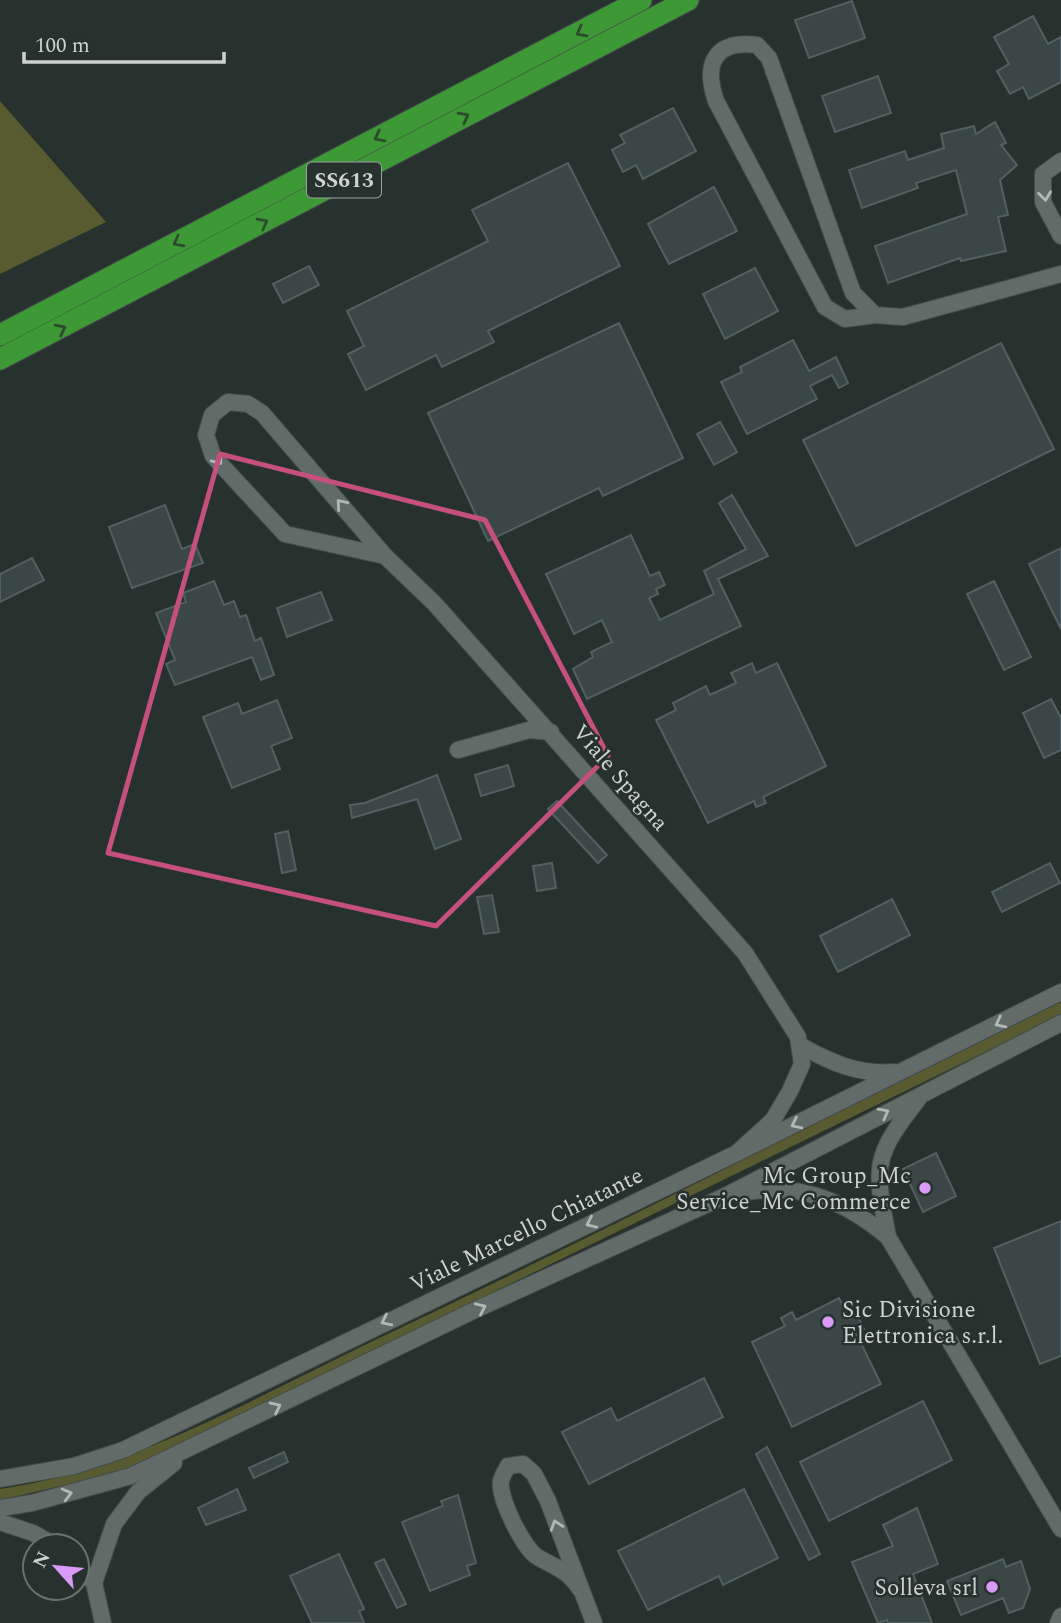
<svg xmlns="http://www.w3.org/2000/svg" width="1061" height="1623" font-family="Spectral,serif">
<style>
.green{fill:#575b2f}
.building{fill:#3b4747;stroke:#536061;stroke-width:2}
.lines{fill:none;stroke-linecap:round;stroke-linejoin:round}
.minor-casing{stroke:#444d4a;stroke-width:18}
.highway-casing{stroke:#444d4a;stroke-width:23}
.minor{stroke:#616c68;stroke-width:16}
.highway{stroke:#3d9935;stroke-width:21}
.oneway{stroke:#2c4b2f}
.oneway2{stroke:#b1b9b6}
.marked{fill:none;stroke:#c5507e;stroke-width:5;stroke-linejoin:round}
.poi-dot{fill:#d99af8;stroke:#27312d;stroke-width:2.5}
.labels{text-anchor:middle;stroke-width:5;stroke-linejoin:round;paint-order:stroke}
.shield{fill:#27312d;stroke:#9aa29f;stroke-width:2}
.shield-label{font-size:21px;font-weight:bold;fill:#ccd3d0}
.street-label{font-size:23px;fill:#ccd3d0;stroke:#27312d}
.poi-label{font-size:23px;fill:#ccd3d0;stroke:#27312d;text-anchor:end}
</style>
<rect width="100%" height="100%" fill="#27312d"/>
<!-- green -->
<g class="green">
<polygon points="0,101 106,222 0,274"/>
<path d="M1061 1002V1015L156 1457 113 1474 0 1500V1489C134 1469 254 1398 375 1340 606 1231 832 1114 1061 1002Z"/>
</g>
<!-- building -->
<g class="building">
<polygon points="852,1 865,38 809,58 795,20"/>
<polygon points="1033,16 1048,44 1061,37 1061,82 1029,99 1023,87 1010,94 997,71 1009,64 994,37"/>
<polygon points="878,76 891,113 835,132 822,96"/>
<polygon points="673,108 696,151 643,179 636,165 623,172 612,150 625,143 620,135"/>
<polygon points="995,122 1006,143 1001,145 1017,165 1000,180 1008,215 998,217 1006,251 961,261 960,258 888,283 875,246 967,214 956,170 916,183 918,188 862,208 849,170 905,151 908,160 944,148 941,134 974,126 976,134"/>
<polygon points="568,163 620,266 488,331 494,342 442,367 436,355 366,390 348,354 364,346 347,311 488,241 472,210"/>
<polygon points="714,187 737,231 669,264 648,224"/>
<polygon points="309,266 319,285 283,303 273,284"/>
<polygon points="755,268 778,311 725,339 703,294"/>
<polygon points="619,323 683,458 603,496 599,488 488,541 428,413"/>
<polygon points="793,340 809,371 836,357 848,383 839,388 832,375 810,386 817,399 747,434 721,382 742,372 740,367"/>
<polygon points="1001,343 1054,449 856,546 803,440"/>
<polygon points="720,422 737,452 714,465 697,434"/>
<polygon points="732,495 768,556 718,579 741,626 587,699 573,669 593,657 591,652 612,642 602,620 574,634 546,574 631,535 650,576 659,572 665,585 656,589 658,594 649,598 660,620 714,594 704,571 746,549 719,503"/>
<polygon points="165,505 182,549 195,544 203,563 132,588 109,527"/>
<polygon points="1061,548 1061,629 1029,564"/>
<polygon points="32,558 44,580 0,602 0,574"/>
<polygon points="214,581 224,605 234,601 240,617 246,615 255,641 261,638 274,675 261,680 252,657 175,685 166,664 175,660 156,613 186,602 183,593"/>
<polygon points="994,581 1031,657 1004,670 967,594"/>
<polygon points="321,592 332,620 287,637 277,608"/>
<polygon points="752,663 756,673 777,663 826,766 763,797 766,803 756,807 754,801 708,823 656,720 676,710 673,703 706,686 710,695 736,683 731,673"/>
<polygon points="1051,699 1061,718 1061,750 1044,758 1023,713"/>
<polygon points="277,700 292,738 271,746 280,769 232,788 203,717 238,703 242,714"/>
<polygon points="508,765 514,786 481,796 475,775"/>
<polygon points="437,775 461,839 435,849 417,799 352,818 350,805 365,803"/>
<polygon points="557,801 607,855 598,863 548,809"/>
<polygon points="288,831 296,870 282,873 275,834"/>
<polygon points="552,863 556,888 537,891 533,866"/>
<polygon points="1050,863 1060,883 1002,912 992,892"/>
<polygon points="492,895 499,932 484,934 477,897"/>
<polygon points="892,899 910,935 838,972 820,936"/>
<polygon points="936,1153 956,1196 923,1212 903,1169"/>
<polygon points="1061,1221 1061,1356 1040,1364 994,1248"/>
<polygon points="839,1298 849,1319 857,1315 864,1329 856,1333 881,1384 792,1427 752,1342 785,1326 781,1318 792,1312 796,1320"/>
<polygon points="704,1378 723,1417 589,1484 562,1432 611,1408 617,1421"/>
<polygon points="923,1401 952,1460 829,1521 800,1462"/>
<polygon points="767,1447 820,1554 809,1560 756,1454"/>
<polygon points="284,1452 288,1462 254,1478 249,1468"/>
<polygon points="237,1489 246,1510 206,1525 198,1508"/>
<polygon points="744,1489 778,1558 723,1585 719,1576 648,1610 618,1551"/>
<polygon points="458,1495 476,1563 467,1566 470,1575 430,1591 402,1522 443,1506 441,1501"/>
<polygon points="917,1508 938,1564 913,1574 932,1623 888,1623 887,1620 878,1623 852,1562 893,1546 883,1525"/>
<polygon points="339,1554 364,1609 359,1611 364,1623 312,1623 290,1576"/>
<polygon points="384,1559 406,1604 397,1608 375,1563"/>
<polygon points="1003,1559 1006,1567 1021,1561 1030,1589 1023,1608 1009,1613 1003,1598 961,1615 947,1581"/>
</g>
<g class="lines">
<defs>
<g id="minor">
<polyline points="1061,161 1043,174 1043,202 1061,236"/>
<path d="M875 315 853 293 769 58 757 45C715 40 703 63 716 101L825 307 845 319 875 315 903 317 1061 274"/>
<polyline points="385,556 285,534 213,456 206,435 212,415 228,402 248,404 262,413 385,556 434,603 745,953 798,1037 802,1064 790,1091 773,1120 737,1153"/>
<polyline points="458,750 529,730 551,732"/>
<path d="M801 1046C832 1063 859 1075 894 1072"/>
<path d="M743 1193C798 1181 845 1201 888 1237L1061 1529"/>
<path d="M888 1237C874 1164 873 1157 919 1098"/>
<polyline points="0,1479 74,1466 123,1450 737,1153 1061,992"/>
<polyline points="0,1508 32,1503 131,1476 475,1310 723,1197 1061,1023"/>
<polyline points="0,1522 33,1533 56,1546"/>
<polyline points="77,1565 94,1583"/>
<path d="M580 1589C566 1568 555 1568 536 1556 523 1547 498 1497 501 1481 502 1476 506 1470 508 1466L523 1464 534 1474 548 1501 594 1623"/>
<polyline points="103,1623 94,1583 114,1524 138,1492 174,1463"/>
<polyline points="1058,1623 1061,1616"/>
</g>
<g id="highway">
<polyline points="0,335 641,0"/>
<polyline points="0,359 688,0"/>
</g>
</defs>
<!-- minor casing -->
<use href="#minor" class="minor-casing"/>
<!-- highway casing -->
<use href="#highway" class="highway-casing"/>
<!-- minor -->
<use href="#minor" class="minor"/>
<!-- highway -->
<use href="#highway" class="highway"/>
</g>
<!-- one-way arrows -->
<defs><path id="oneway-chevron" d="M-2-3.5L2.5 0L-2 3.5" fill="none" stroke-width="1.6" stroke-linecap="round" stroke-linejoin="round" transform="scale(1.75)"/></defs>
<g class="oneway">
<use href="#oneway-chevron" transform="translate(581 32) rotate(152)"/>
<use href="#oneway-chevron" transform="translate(464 117) rotate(-28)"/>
<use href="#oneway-chevron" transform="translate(379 137) rotate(152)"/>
<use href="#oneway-chevron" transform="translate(263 223) rotate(-28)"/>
<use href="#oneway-chevron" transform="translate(178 242) rotate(152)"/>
<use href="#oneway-chevron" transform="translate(61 329) rotate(-27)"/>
</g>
<g class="oneway2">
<use href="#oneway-chevron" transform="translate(1045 196) rotate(83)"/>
<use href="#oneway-chevron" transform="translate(218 460) rotate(53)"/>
<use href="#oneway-chevron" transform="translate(341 504) rotate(-131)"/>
<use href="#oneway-chevron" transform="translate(1000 1023) rotate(153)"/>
<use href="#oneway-chevron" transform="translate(884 1113) rotate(-28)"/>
<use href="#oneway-chevron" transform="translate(796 1124) rotate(154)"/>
<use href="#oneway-chevron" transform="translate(591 1223) rotate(155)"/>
<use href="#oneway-chevron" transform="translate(481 1308) rotate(-25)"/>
<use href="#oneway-chevron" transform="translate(386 1321) rotate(154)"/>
<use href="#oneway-chevron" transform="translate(276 1407) rotate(-26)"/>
<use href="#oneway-chevron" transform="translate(67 1494) rotate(-15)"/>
<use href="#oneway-chevron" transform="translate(556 1525) rotate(-108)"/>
</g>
<!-- marked area -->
<path class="marked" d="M220 454 485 520 608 756 436 926 108 853Z"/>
<!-- markers -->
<g class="poi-dot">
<circle cx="925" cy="1188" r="7"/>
<circle cx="828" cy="1322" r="7"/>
<circle cx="992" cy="1587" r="7"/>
</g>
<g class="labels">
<!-- shield labels -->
<rect class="shield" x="307" y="162.5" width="74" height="35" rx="5"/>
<g class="shield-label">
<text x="344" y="187">SS613</text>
</g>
<!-- street labels -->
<g class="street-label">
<text transform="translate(621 777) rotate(49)" y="8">Viale Spagna</text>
<text transform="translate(526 1229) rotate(-26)" y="8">Viale Marcello Chiatante</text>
</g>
<!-- poi labels -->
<g class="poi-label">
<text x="911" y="1183">Mc Group_Mc<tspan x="911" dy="26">Service_Mc Commerce</tspan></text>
<text x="842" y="1317" text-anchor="start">Sic Divisione<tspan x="842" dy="26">Elettronica s.r.l.</tspan></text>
<text x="978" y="1595">Solleva srl</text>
</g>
</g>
<!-- north arrow -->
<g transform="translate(56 1567) rotate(297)"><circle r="33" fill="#27312d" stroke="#69726e" stroke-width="2"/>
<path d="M0-5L12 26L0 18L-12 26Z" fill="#d99af8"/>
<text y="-10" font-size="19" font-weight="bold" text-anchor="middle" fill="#ccd3d0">N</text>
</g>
<!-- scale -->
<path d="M24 52v10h200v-10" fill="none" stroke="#ccd3d0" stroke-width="3.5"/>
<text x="35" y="52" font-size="21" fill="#ccd3d0" stroke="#27312d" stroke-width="5" paint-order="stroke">100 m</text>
</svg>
